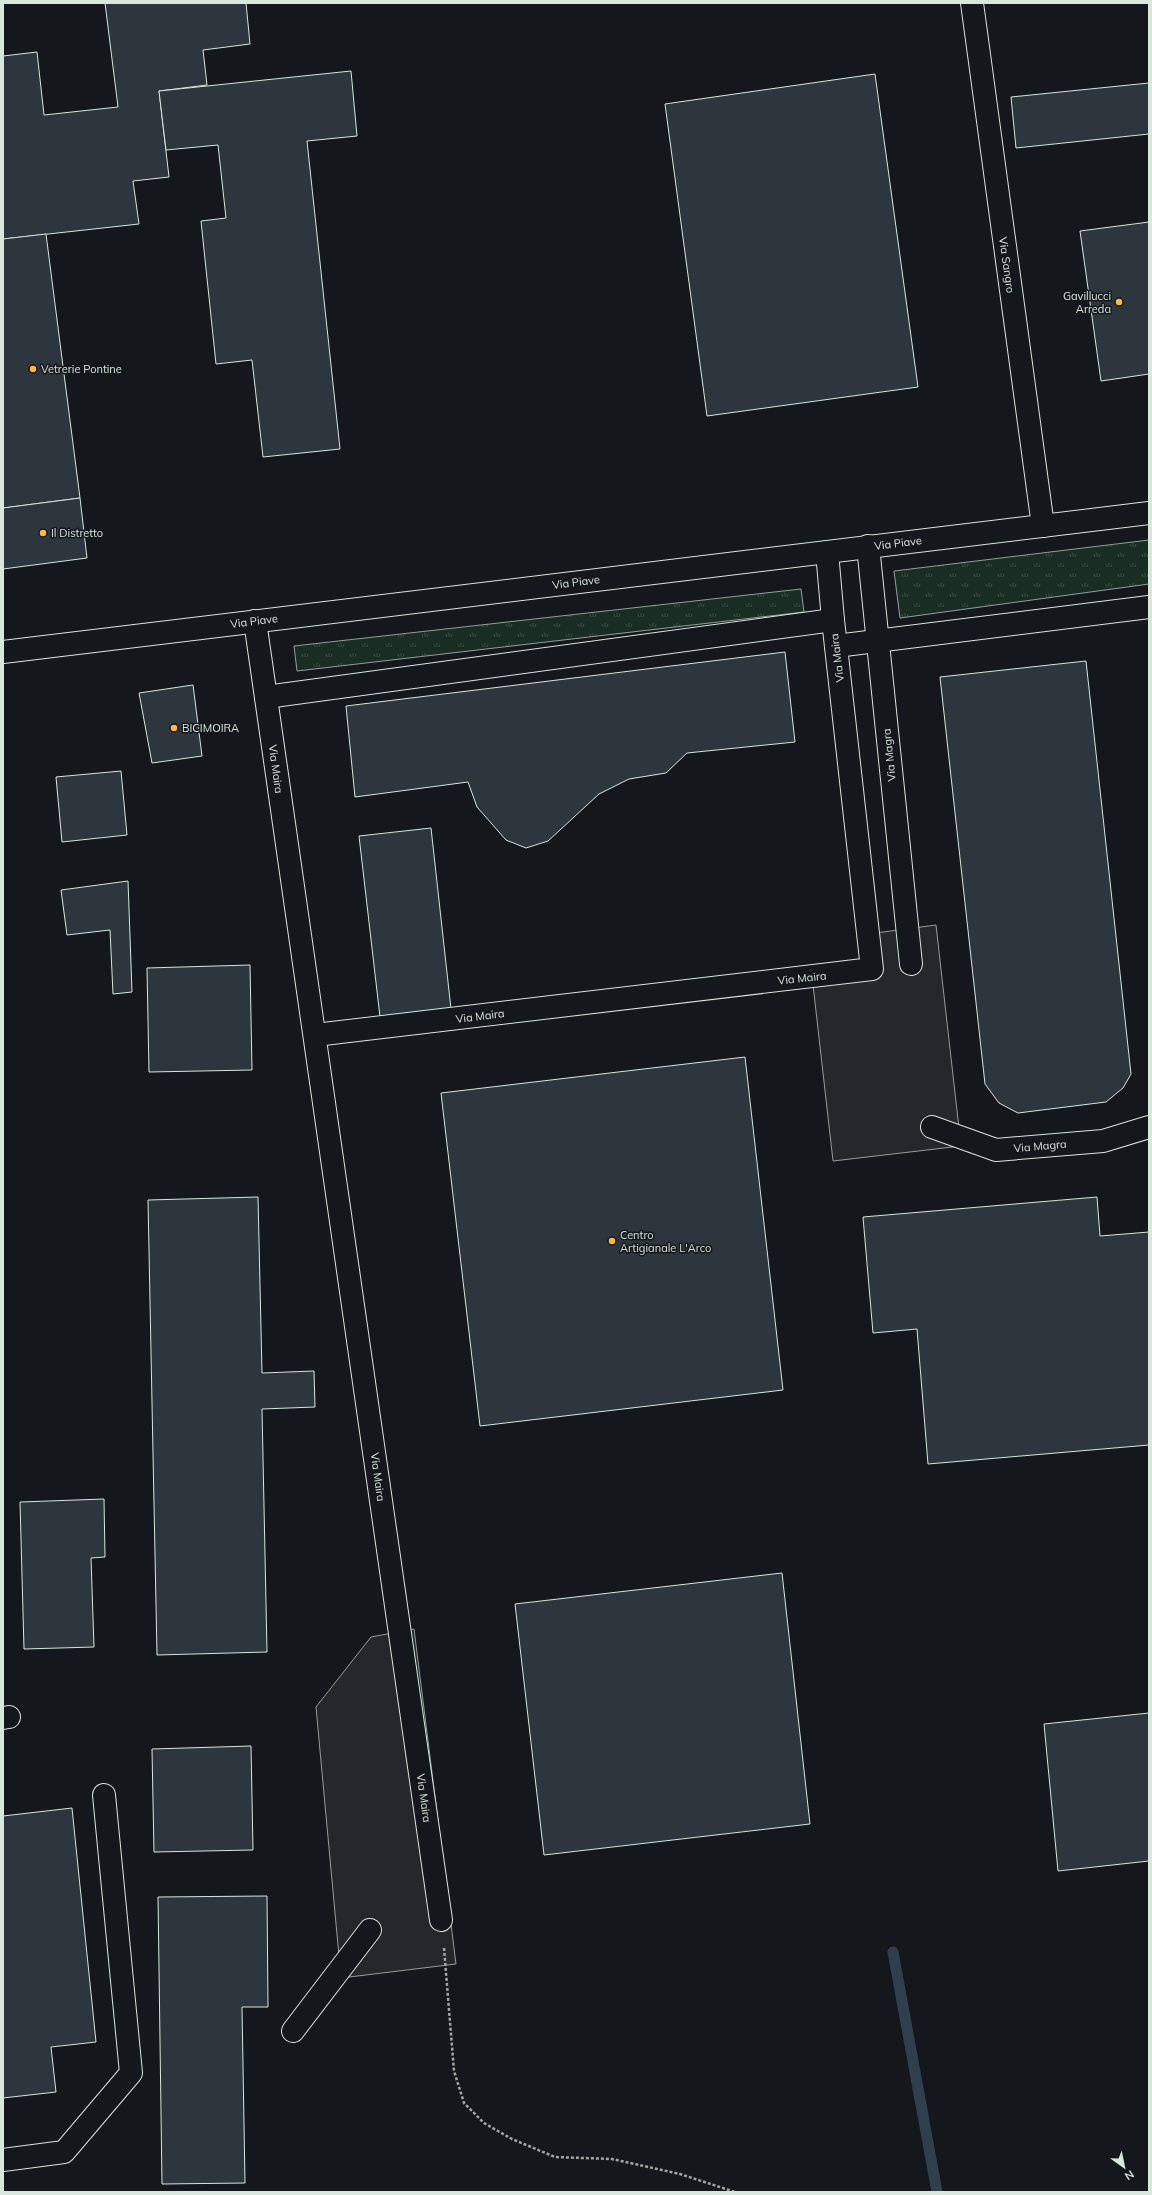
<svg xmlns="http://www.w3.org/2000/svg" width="1152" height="2195" font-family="Mulish,sans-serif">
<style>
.grass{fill:url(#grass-tufts);stroke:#939e99}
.parking{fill:#24282b;stroke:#939e99}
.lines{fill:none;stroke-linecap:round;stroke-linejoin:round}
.stream{stroke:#2f3f4d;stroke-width:11}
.building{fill:#2c363c;stroke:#d8e6dc}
.minor-casing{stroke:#d8e6dc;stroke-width:24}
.major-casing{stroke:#d8e6dc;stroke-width:24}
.path{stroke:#9da8a2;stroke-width:2.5;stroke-dasharray:3 2;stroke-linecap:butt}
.minor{stroke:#14181c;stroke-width:22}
.major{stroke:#14181c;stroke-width:22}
.poi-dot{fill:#ffb74d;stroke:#14181c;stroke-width:1.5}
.labels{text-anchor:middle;stroke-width:3;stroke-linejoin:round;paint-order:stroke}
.street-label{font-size:11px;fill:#d8e6dc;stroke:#14181c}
.poi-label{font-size:11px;fill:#d8e6dc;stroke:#14181c;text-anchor:start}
</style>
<defs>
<pattern id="grass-tufts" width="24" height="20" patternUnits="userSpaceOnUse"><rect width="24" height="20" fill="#1a2d24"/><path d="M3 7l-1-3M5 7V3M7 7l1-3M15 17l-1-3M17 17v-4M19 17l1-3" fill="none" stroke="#3b4b43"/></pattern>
</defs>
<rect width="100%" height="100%" fill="#14181c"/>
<!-- grass -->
<g class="grass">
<polygon points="1149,540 1149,584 900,618 894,571"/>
<polygon points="801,589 804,612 297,671 294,646"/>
</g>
<!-- parking -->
<g class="parking">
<polygon points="936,925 961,1146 833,1161 812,976 872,969 868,934"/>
<polygon points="414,1629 456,1964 341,1978 316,1707 371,1637"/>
</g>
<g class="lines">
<!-- stream -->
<polyline class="stream" points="893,1952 937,2192"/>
</g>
<!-- building -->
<g class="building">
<polygon points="105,3 246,3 250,44 203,50 207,85 159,91 169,177 133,181 139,224 3,239 3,56 37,52 44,115 118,107"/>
<polygon points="351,71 357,136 307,141 340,449 263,457 252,360 216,364 201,221 226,218 218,145 166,150 159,91"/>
<polygon points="875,74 918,387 707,416 665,104"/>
<polygon points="1149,83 1149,134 1016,148 1011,97"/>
<polygon points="1149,222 1149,374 1101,381 1080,231"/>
<polygon points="46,234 80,498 3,508 3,239"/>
<polygon points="80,498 87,558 3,569 3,508"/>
<polygon points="785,652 795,742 687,753 666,773 629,779 599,794 548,841 526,848 506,840 477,807 468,782 355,797 346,706"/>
<polygon points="1086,661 1131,1074 1123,1088 1106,1102 1018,1113 999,1103 985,1084 940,677"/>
<polygon points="193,685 202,756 152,763 139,693"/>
<polygon points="121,771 127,835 62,842 56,777"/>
<polygon points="431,828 451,1009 380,1017 359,836"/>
<polygon points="128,881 132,992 113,994 110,930 67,935 61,890"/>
<polygon points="250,965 252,1070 149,1072 147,968"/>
<polygon points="745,1057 783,1390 480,1426 441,1093"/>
<polygon points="258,1197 262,1373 314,1371 315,1407 262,1409 267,1652 157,1655 148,1200"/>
<polygon points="1097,1197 1100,1236 1149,1232 1149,1445 928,1464 917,1329 873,1333 863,1217"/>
<polygon points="104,1499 105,1557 91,1558 94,1647 24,1649 20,1502"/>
<polygon points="782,1573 810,1824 544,1855 515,1604"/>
<polygon points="1149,1713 1149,1861 1058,1871 1044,1724"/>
<polygon points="251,1746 253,1850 154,1852 152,1749"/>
<polygon points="72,1808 96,2042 51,2047 56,2092 3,2098 3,1816"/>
<polygon points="267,1896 268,2007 242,2007 245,2183 162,2184 158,1897"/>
</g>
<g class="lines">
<defs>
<g id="minor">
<polyline points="972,3 1043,526"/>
<polyline points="868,546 911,964"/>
<polyline points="255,621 441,1920"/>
<polyline points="836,646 1149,607"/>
<polyline points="266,697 833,620"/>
<polyline points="315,1035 872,969 833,620 827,552"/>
<polyline points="932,1127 996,1150 1103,1141 1149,1127"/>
<polyline points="3,1718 9,1717"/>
<polyline points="293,2031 370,1930"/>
<polyline points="3,2160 64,2152 131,2073 104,1795"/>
</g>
<polyline id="major" points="3,652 1149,513"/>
</defs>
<!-- minor casing -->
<use href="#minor" class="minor-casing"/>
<!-- major casing -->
<use href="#major" class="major-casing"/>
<!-- path -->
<polyline class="path" points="444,1948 454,2071 464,2103 484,2123 512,2139 555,2157 612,2159 680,2174 735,2192"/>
<!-- minor -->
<use href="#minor" class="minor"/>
<!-- major -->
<use href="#major" class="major"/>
</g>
<!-- markers -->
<g class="poi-dot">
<circle cx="1119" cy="302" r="4"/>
<circle cx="33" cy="369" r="4"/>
<circle cx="43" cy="533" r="4"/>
<circle cx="174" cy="728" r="4"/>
<circle cx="612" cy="1241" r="4"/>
</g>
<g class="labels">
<!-- street labels -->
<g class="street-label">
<text transform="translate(1007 265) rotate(82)" y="4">Via Sangro</text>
<text transform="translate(898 543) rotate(-7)" y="4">Via Piave</text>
<text transform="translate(576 582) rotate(-7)" y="4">Via Piave</text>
<text transform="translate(254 621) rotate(-7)" y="4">Via Piave</text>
<text transform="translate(837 658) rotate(-97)" y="4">Via Maira</text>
<text transform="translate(889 755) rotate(-96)" y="4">Via Magra</text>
<text transform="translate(276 769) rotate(82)" y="4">Via Maira</text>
<text transform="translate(802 978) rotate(-6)" y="4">Via Maira</text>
<text transform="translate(480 1016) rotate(-7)" y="4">Via Maira</text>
<text transform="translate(1040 1146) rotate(-5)" y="4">Via Magra</text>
<text transform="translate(378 1477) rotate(82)" y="4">Via Maira</text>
<text transform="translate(424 1798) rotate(82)" y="4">Via Maira</text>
</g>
<!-- poi labels -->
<g class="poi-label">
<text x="1111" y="300" text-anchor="end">Gavillucci<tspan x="1111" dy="13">Arreda</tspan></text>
<text x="41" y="373">Vetrerie Pontine</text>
<text x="51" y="537">Il Distretto</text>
<text x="182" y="732">BICIMOIRA</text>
<text x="620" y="1239">Centro<tspan x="620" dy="13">Artigianale L'Arco</tspan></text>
</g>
</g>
<!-- border -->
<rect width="1152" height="2195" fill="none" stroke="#d8e6dc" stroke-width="8"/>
<!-- north arrow -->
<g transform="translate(1124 2167) rotate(147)" stroke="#14181c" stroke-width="3" paint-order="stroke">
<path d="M0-3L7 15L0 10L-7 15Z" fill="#d8e6dc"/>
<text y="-6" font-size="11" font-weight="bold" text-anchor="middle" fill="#d8e6dc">N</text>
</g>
</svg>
